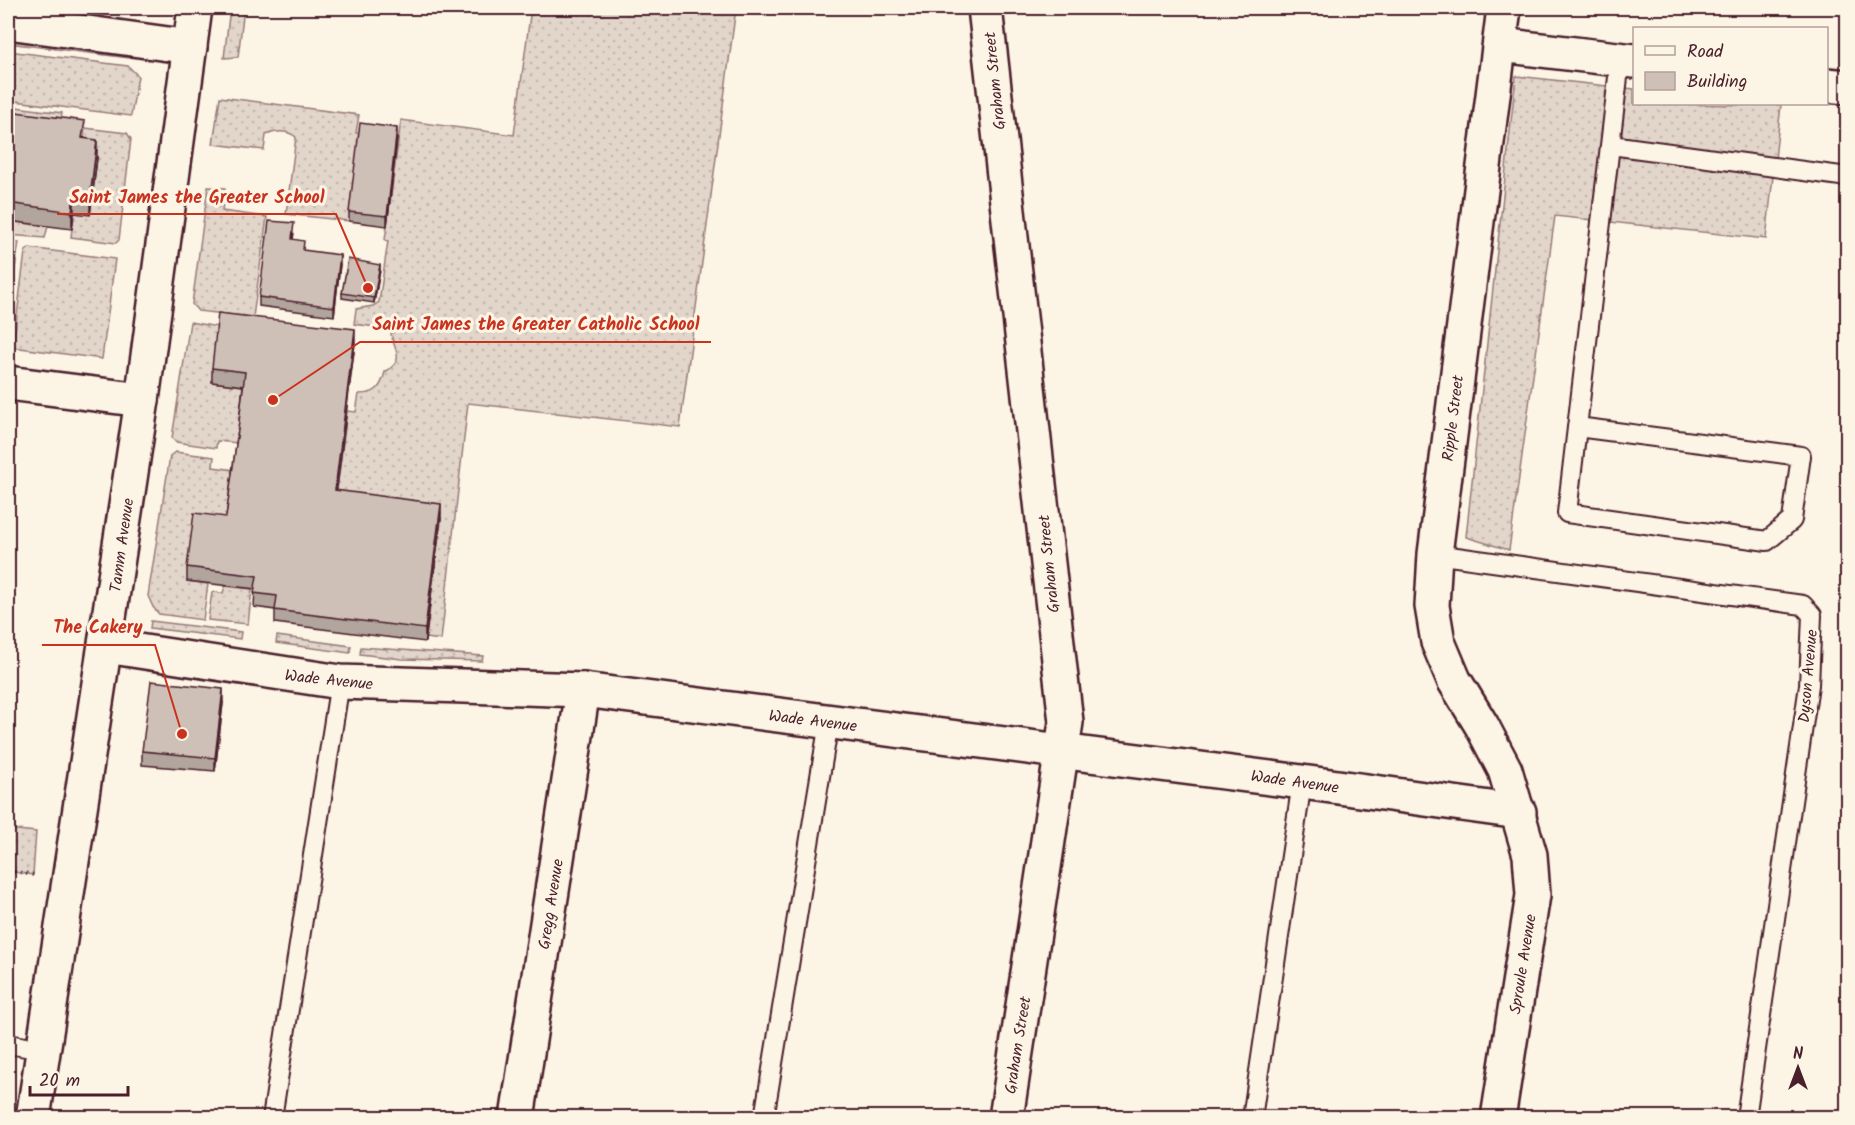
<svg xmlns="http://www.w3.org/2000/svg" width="1855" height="1125" font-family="Kalam,sans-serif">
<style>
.grass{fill:url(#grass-dots);stroke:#967a7a;stroke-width:1.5}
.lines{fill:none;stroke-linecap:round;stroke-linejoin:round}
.service-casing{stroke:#4a1f2b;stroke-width:22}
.minor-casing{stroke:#4a1f2b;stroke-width:38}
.path{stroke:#4a1f2b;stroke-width:4;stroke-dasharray:1.5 4.5;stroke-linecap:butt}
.service{stroke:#fcf5e5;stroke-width:18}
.minor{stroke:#fcf5e5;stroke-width:33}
.wall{fill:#b2a59d;stroke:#4a1f2b;stroke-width:1.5}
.shaded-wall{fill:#918680;stroke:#4a1f2b;stroke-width:1.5}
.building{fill:#cfc0b7;stroke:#4a1f2b;stroke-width:1.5}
.labels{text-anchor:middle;stroke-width:6;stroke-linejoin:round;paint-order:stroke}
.street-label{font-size:16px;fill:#4a1f2b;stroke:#fcf5e5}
.leader{fill:none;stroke:#c8321e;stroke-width:2}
.callout-dot{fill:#c8321e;stroke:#fcf5e5;stroke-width:2}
.callout-label{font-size:18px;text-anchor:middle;font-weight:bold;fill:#c8321e;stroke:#fcf5e5;stroke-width:6;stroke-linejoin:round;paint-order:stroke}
</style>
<defs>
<pattern id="grass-dots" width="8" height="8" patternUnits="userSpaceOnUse" patternTransform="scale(1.5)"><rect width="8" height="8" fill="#e2d5ca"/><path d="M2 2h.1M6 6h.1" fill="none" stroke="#c3b6ae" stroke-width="1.8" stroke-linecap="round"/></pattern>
</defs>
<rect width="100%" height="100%" fill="#fcf5e5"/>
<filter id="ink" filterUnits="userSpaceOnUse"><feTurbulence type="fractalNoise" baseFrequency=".0167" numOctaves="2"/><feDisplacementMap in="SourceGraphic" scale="12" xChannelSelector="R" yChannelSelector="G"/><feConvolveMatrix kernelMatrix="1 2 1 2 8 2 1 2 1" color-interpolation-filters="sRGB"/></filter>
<g filter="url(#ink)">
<!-- grass -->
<g class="grass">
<polygon points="230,8 244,8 238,57 224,58"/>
<path d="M531 8H736L680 427 468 403 441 640 426 638 441 518 335 504 347 411 356 412 359 394C376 394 381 388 385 372 410 358 389 346 391 329L354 324 356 309 373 306 379 302 388 241 385 240 401 120 514 135Z"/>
<polygon points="8,35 131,51 129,58 8,43"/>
<polygon points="8,51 128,66 138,76 131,116 8,100"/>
<polygon points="1516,76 1634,89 1634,104 1781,105 1766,239 1555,216 1509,550 1466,537"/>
<path d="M220 97 359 115 356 133H360L349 221 286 214 296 137C287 130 276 131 266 135L264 150 213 144Z"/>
<polygon points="8,106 62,113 59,135 8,128"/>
<polygon points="85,128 127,133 131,139 119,240 116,243 71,237 74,213 90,214 97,158 82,155"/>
<polygon points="208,187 225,188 222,211 267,217 253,317 198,311 192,304"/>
<polygon points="8,221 48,226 45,238 8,235"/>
<polygon points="8,241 19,242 11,295 8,295"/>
<polygon points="29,248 115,259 102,359 13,347 25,252"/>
<polygon points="190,322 218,327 212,382 245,386 238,443 217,441 216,448 176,442 172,438"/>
<polygon points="175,452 214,457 213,467 235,470 226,531 187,581 208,584 203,620 159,614 153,607 148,596 170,456"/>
<polygon points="225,586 252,589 248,624 208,620 212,592 223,593"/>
<polygon points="151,621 241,632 240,639 150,628"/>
<polygon points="277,636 351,646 350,653 276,643"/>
<polygon points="361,647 483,656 482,661 402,659 360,654"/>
<polygon points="8,829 36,832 33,875 8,871"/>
</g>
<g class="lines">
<defs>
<g id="service">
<polyline points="1611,145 1848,177"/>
<polyline points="1577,427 1801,456 1792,520 1767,541 1567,513 1620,60"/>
<polyline points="1435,554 1803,605 1812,615 1809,685 1746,1118"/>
<polyline points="8,1044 44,1050"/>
<polyline points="272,1118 340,682"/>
<polyline points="764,1118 829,722"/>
<polyline points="1252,1118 1302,782"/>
</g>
<g id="minor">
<polyline points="985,8 1066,722 1006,1118"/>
<polyline points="8,22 190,47"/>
<polyline points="1500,45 1634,61"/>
<polyline points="1826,85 1848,87"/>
<polyline points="8,383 142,400"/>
<polyline points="106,646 340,682 583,690 1302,782 1519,812"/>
<polyline points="33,1118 142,400 195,8"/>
<polyline points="517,1118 583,690"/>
<polyline points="1498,1118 1533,895 1530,855 1505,770 1482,726 1454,680 1438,642 1432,606 1435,554 1504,8"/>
</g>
</defs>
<!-- service casing -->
<use href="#service" class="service-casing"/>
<!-- minor casing -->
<use href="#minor" class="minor-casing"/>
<!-- path -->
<polyline class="path" points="8,871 36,875"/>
<!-- service -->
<use href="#service" class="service"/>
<!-- minor -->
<use href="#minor" class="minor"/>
</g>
<!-- wall -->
<g class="wall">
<polygon points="8,111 85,138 97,157 90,215 74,213 72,229 8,221"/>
<polygon points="397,138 387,226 349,221 349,212"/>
<polygon points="294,233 293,239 304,251 340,264 334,316 259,306 259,297"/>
<polygon points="380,270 374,303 342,298 342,293"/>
<polygon points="355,343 336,490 441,518 425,642 275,623 275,610 254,607 255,589 187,581 187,567 226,517 238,430 243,386 212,382 212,368"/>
<polygon points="223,703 215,771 142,765 142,751"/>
</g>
<!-- shaded-wall -->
<g class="shaded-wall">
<polygon points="397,128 397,138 387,226 387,216"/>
<polygon points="97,140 97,157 90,215 90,197"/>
<polygon points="74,195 74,213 72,229 72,212"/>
<polygon points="340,255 340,264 334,316 334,307"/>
<polygon points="380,265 380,270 374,303 374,298"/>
<polygon points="355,329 355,343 335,504 335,490"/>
<polygon points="441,504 441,518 425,642 425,629"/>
<polygon points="223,689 223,703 215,771 215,758"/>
</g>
<!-- building -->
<g class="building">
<polygon points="8,111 85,121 82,138 97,140 90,197 74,195 72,212 8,203"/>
<polygon points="360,123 397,128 387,216 349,212"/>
<polygon points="269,221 294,223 292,239 304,241 303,250 340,255 334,307 259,297"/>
<polygon points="348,259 380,265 374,298 342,293"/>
<polygon points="218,313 355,329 335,490 441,504 425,629 275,610 277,596 254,593 257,576 187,567 194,513 226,517 238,430 245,372 212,368"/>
<polygon points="151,681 223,689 215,758 142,751"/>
</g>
</g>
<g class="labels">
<!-- street labels -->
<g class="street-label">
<text transform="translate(994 81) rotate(-96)" y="6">Graham Street</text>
<text transform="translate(1452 418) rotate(-83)" y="6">Ripple Street</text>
<text transform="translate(121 545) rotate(-82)" y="6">Tamm Avenue</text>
<text transform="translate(1048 564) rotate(-96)" y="6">Graham Street</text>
<text transform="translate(1807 676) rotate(-85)" y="6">Dyson Avenue</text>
<text transform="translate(329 679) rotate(6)" y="6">Wade Avenue</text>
<text transform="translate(813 720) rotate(7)" y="6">Wade Avenue</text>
<text transform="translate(1295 781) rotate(8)" y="6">Wade Avenue</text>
<text transform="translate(550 904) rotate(-81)" y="6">Gregg Avenue</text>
<text transform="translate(1522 964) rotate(-81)" y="6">Sproule Avenue</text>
<text transform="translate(1017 1045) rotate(-81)" y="6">Graham Street</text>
</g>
</g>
<!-- callouts -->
<path class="leader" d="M368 288L336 214H57M273 400L360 342H711M182 734L155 645H42"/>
<g class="callout-dot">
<circle cx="368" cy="288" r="6"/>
<circle cx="273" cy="400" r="6"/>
<circle cx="182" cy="734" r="6"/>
</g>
<g class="callout-label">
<text x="197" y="203">Saint James the Greater School</text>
<text x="536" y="330">Saint James the Greater Catholic School</text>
<text x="98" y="633">The Cakery</text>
</g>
<!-- margin -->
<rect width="1855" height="1125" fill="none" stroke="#fcf5e5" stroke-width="30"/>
<rect x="15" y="15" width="1825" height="1095" fill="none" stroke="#4a1f2b" stroke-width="2" filter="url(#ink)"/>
<!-- legend -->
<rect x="1633" y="27" width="195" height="78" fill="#fcf5e5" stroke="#b59f9b" stroke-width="1.5"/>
<rect x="1645" y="46" width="30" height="9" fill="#fcf5e5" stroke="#b59f9b" stroke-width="1.5"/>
<text x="1687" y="57" font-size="18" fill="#4a1f2b">Road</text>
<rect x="1645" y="72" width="30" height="18" fill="#cfc0b7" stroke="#b59f9b" stroke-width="1.5"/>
<text x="1687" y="87" font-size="18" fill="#4a1f2b">Building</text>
<!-- north arrow -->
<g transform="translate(1798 1068)" stroke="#fcf5e5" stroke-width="4.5" paint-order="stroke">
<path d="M0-4.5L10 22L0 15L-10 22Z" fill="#4a1f2b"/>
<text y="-9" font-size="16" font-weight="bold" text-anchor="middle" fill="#4a1f2b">N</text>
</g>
<!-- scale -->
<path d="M30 1086v9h98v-9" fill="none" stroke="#4a1f2b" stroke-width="3"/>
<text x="39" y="1086" font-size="18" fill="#4a1f2b" stroke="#fcf5e5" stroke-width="4.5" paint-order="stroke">20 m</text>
</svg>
